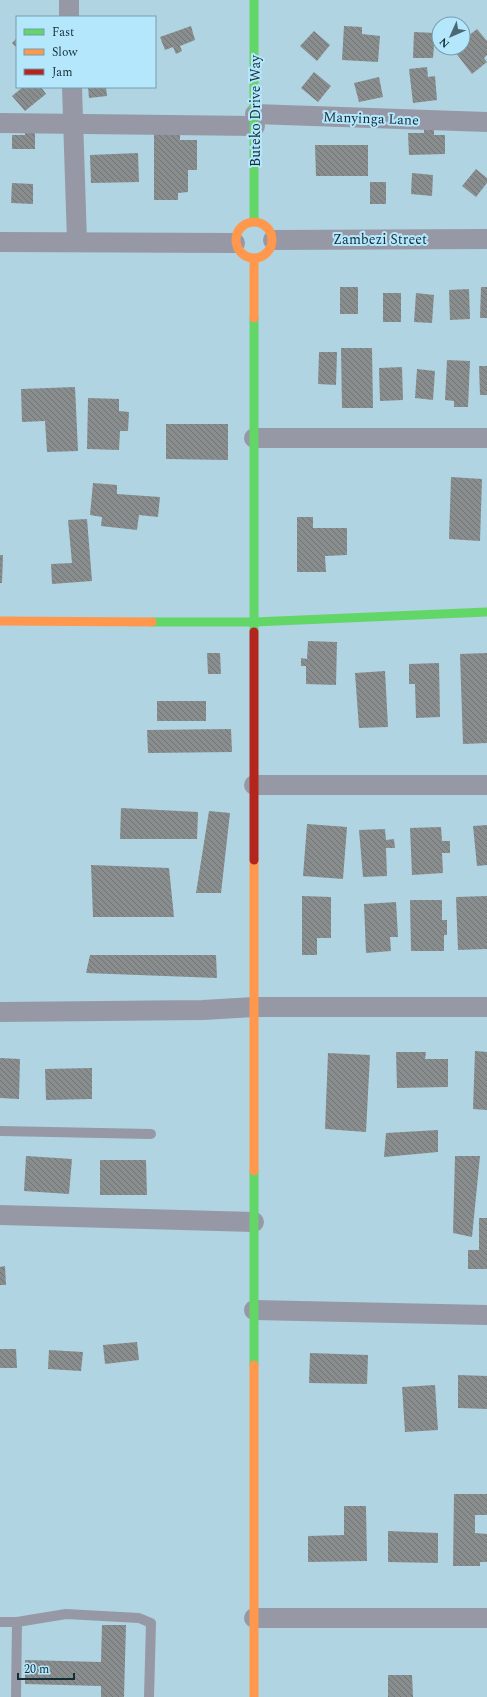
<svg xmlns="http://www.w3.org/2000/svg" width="487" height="1697" font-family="Spectral,serif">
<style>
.building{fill:url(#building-back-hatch)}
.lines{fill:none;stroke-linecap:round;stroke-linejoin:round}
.lane{stroke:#9699a5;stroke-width:10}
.street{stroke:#9699a5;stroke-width:20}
.fast{stroke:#63d668;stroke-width:9}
.slow{stroke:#ff974d;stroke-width:9}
.jam{stroke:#b3261e;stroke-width:9}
.labels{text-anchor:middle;stroke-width:4;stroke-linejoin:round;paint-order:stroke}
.street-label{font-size:14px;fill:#142e38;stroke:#b5e7fc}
</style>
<defs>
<pattern id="building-back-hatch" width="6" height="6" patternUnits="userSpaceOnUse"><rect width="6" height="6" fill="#898d8e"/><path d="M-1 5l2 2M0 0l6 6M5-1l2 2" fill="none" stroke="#6f7475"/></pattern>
</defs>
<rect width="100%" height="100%" fill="#b0d4e2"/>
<!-- building -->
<g class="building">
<polygon points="191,26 195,40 180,46 182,51 176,54 173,47 165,50 160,37"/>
<polygon points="344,26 362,27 362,34 380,36 378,62 342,60"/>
<polygon points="477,29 487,41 487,55 484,58 487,62 472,74 452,48 463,48 463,40"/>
<polygon points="314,31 330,45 317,61 300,46"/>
<polygon points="414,32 435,33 433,58 413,58"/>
<polygon points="17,38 17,48 12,43"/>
<polygon points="427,67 428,77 435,76 437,100 413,103 409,69"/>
<polygon points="314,72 331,86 318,102 301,88"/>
<polygon points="379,77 383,97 359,102 354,83"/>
<polygon points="23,87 41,87 46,94 25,111 12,96"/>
<polygon points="88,87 106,87 107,96 89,98"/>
<polygon points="25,124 35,124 35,149 12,149 12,135 25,135"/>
<polygon points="434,128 434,135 445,135 445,154 409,155 408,133 424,133 424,129"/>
<polygon points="154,129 180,129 180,140 197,140 197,170 188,170 188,192 178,193 178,200 154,200"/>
<polygon points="315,145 368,145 368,176 316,176"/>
<polygon points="138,153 139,182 91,183 90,155"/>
<polygon points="476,169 487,178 487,183 476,197 462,186"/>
<polygon points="412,173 433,175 432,196 411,194"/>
<rect x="370" y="182" width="16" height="22"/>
<polygon points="12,183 33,184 33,204 11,203"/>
<rect x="340" y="287" width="18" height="27"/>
<polygon points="481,287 487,287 487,318 480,318"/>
<polygon points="469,289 470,319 450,320 449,290"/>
<rect x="383" y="293" width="18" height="29"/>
<polygon points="416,293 434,295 432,323 414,322"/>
<polygon points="341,348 372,348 373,408 342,408"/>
<polygon points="319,352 337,352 336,385 318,384"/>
<polygon points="447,360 470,361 468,407 454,407 454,401 445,400"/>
<polygon points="479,366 487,366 487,395 480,395"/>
<polygon points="402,367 403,400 380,401 379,368"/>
<polygon points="417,369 435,371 433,400 415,398"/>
<polygon points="75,387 78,451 47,452 45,421 22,422 21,389"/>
<polygon points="88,398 119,399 119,411 129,412 128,431 120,431 119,450 87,449"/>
<polygon points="166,424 228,424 228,460 166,459"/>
<polygon points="451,477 482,479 480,541 449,539"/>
<polygon points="93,483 117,485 117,494 160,497 158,517 139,515 137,530 101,526 102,517 90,515"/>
<polygon points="297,517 313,517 313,528 347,528 347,555 325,556 326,572 297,572"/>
<polygon points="87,519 92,581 52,584 51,564 72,563 68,520"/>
<polygon points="0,555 3,555 2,583 0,583"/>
<polygon points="308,641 337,642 336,685 306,684 306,666 301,666 301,658 307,659"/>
<polygon points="207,653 220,653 221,674 208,674"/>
<polygon points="487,653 487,743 463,744 460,654"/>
<polygon points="439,663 440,717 416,718 415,684 409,684 409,664"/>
<polygon points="385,671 388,727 359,728 355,673"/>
<rect x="157" y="701" width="49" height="20"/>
<polygon points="231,729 232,752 148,753 147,730"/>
<polygon points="121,808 198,812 197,839 120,839"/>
<polygon points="209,811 230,813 221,893 196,893"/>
<polygon points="307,824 347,827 343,879 303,876"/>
<polygon points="487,825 487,865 477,866 473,826"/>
<polygon points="441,827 442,841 450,841 450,853 442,853 443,873 412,875 410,828"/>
<polygon points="385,829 386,840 394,839 395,848 386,848 387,876 363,877 359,830"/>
<polygon points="91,865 169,868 174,917 93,917"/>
<polygon points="302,896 331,897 331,938 317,938 317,955 302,955"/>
<polygon points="487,896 487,949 458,950 456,897"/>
<polygon points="410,900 442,900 442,920 447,920 447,935 444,935 444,951 411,951"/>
<polygon points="396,902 398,937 390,937 391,951 366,953 364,904"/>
<polygon points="90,955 216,955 217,978 86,973"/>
<polygon points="475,1051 487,1052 487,1110 473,1109"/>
<polygon points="396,1052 426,1052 425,1059 448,1059 448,1087 397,1088"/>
<polygon points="328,1053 370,1055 366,1132 325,1129"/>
<polygon points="0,1058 20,1059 19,1099 0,1098"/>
<polygon points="92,1068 92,1099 46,1100 45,1069"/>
<polygon points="438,1130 438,1152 384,1157 386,1133"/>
<polygon points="26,1156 72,1159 69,1194 24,1191"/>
<polygon points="455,1156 480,1156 472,1237 453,1233"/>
<polygon points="100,1160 146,1160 147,1195 100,1195"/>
<polygon points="479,1218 487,1218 487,1269 468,1269 468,1250 479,1250"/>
<polygon points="5,1266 6,1285 0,1285 0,1267"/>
<polygon points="137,1342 139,1360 105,1364 103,1345"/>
<polygon points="0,1349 16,1349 17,1368 0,1368"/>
<polygon points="49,1350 83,1352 81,1371 48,1369"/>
<polygon points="310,1353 368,1355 367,1384 309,1383"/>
<polygon points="458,1375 487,1376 487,1409 458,1408"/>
<polygon points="435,1385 438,1430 405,1432 402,1387"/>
<polygon points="454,1494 487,1494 487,1515 475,1515 475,1533 487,1534 487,1562 480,1562 480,1566 453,1566"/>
<polygon points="344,1506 366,1506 367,1561 308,1562 308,1536 344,1535"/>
<polygon points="388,1531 438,1533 438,1563 388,1562"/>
<polygon points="102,1625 126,1625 124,1697 101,1697 101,1686 25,1684 25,1660 101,1662"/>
<polygon points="388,1675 412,1675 413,1697 388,1697"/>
</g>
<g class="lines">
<!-- lane -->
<g class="lane">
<polyline points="0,1131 151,1134"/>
<polyline points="0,1622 17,1622 16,1697"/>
<polyline points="17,1622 66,1614 139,1618 151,1623 149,1697"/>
</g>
<!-- street -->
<g class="street">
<polyline points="69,0 69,17"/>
<polyline points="72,87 77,242"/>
<polyline points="255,114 487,122"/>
<polyline points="0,123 255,126"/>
<polyline points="273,240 487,239"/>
<polyline points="0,242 235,243"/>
<polyline points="254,438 487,438"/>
<polyline points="254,785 487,785"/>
<polyline points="0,1012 203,1010 254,1007 487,1007"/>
<polyline points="0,1215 254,1222"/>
<polyline points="254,1310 487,1315"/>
<polyline points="254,1618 487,1618"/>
</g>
<!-- fast -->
<g class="fast">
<polyline points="254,0 254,221"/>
<polyline points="254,318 254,632"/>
<polyline points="152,622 254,622 487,612"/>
<polyline points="254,1171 254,1365"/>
</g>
<!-- slow -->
<g class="slow">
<circle cx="254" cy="240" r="18"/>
<polyline points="254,259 254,318"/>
<polyline points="0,621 152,622"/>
<polyline points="254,860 254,1171"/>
<polyline points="254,1365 254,1697"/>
</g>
<!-- jam -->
<polyline class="jam" points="254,632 254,860"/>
</g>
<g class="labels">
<!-- street labels -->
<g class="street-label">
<text transform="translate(255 111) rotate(-90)" y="5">Buteko Drive Way</text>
<text transform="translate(371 118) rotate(2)" y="5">Manyinga Lane</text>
<text x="380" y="244">Zambezi Street</text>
</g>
</g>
<!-- legend -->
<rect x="16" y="16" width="140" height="72" fill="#b5e7fc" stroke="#759dae"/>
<rect x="24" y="29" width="20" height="6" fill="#63d668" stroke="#759dae"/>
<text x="52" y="36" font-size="12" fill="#142e38">Fast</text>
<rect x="24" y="49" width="20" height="6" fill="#ff974d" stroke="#759dae"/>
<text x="52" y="56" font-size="12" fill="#142e38">Slow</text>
<rect x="24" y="69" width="20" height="6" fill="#b3261e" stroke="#759dae"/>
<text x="52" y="76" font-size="12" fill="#142e38">Jam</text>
<!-- north arrow -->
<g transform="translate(451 36) rotate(225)"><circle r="19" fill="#b5e7fc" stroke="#759dae"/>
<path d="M0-3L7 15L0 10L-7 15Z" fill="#4b6874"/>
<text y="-6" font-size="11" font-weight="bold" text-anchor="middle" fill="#142e38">N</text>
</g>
<!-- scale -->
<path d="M18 1673v6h56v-6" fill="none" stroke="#142e38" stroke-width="2"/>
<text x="24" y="1673" font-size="12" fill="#142e38" stroke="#b5e7fc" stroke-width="3" paint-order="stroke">20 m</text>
</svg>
